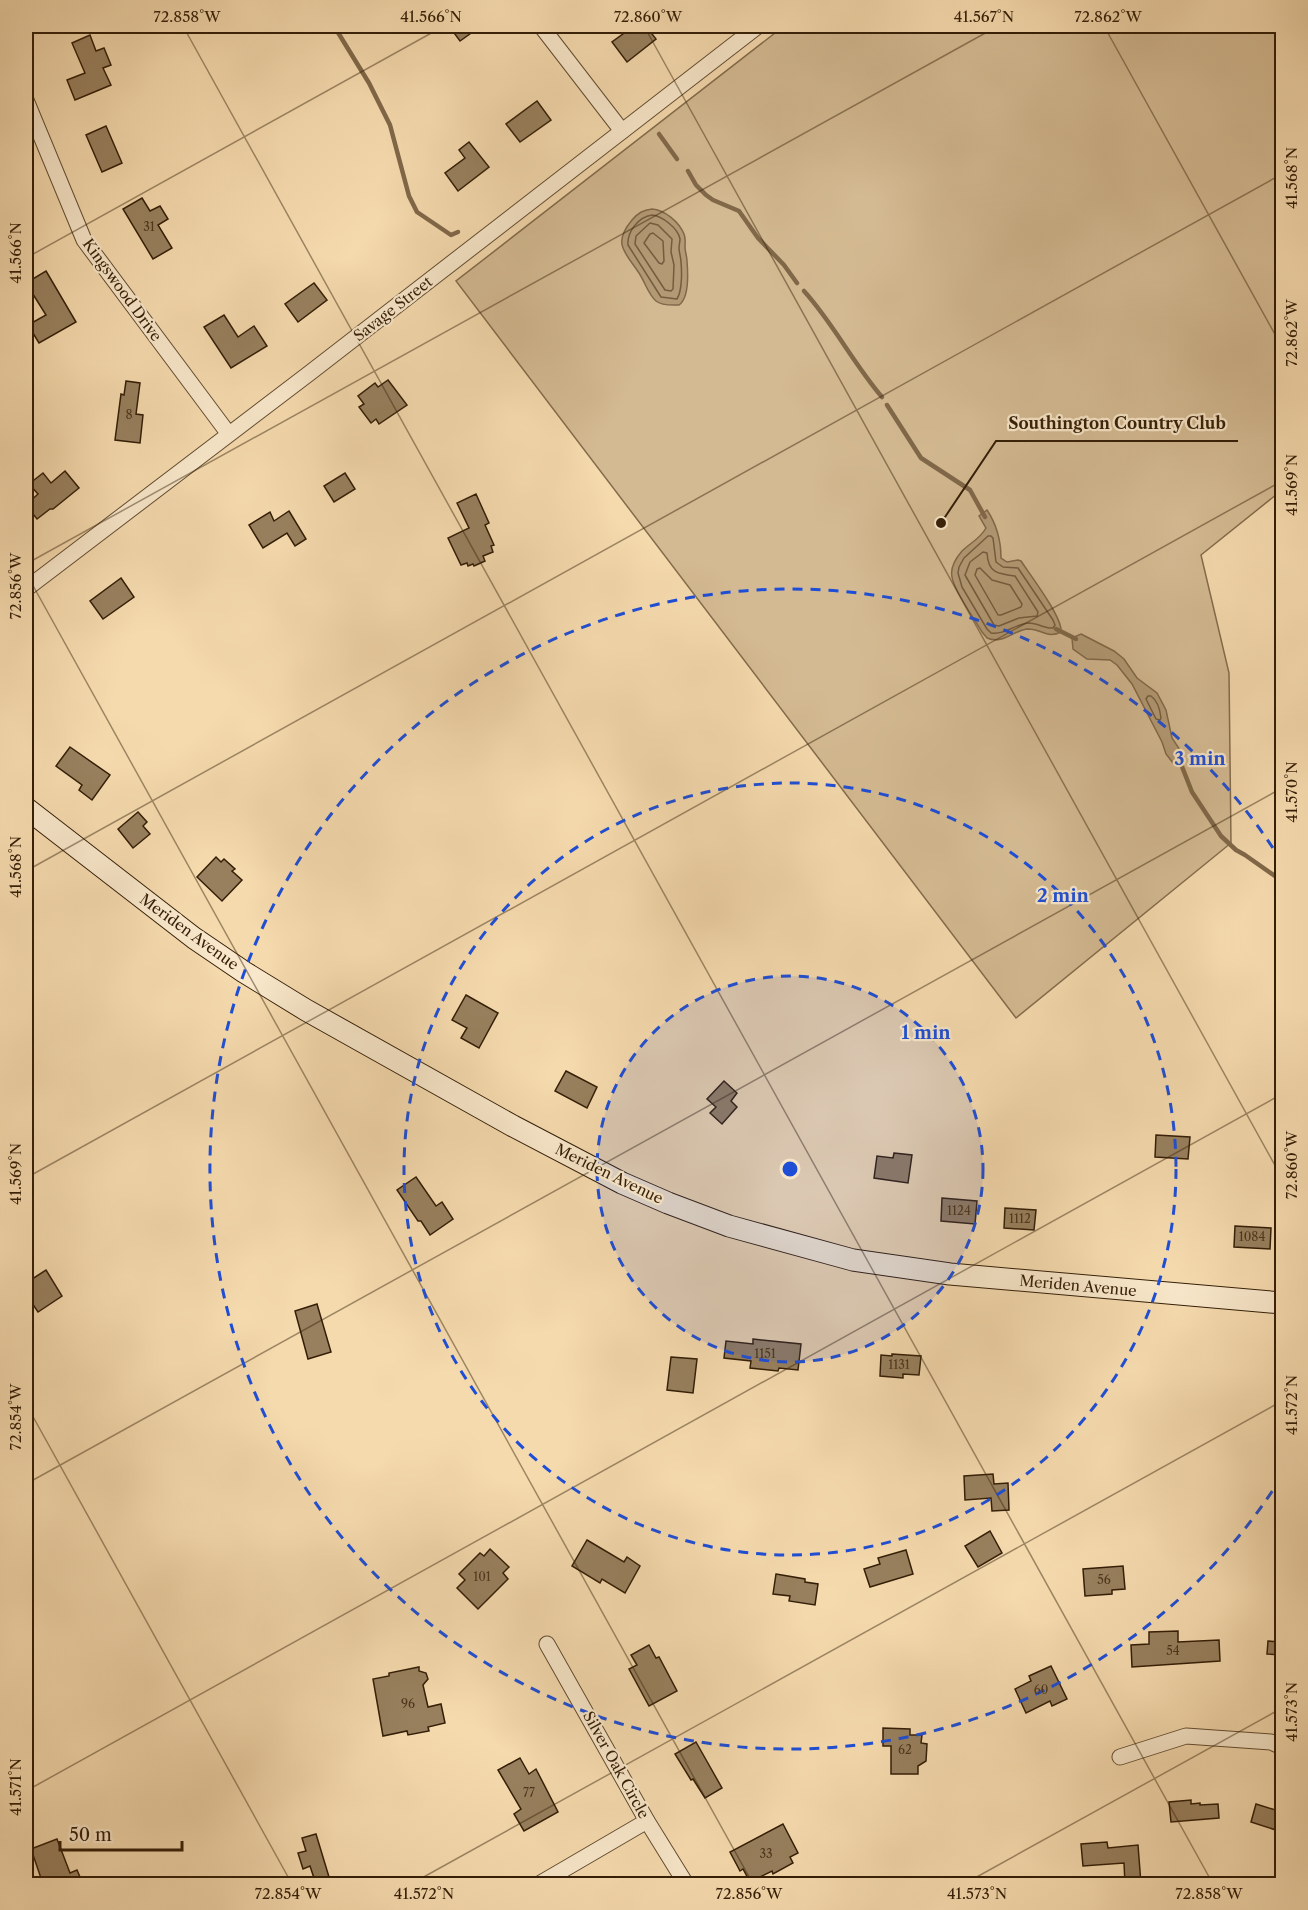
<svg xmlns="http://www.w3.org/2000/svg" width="1308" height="1910" font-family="'Libre Caslon Text',serif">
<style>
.green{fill:#d4ba92;stroke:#846c4c;stroke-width:1.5}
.water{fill:#b39a75;stroke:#806849;stroke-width:1.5}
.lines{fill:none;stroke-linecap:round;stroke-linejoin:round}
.shore{stroke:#745c3e;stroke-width:1.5}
.stream{stroke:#806849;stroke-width:4.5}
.building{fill:#98805e;stroke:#341e07;stroke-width:1.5}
.street-casing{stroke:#644d31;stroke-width:17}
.secondary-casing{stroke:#341e07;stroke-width:23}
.street{stroke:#f8e7ca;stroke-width:15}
.secondary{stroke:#f8e7ca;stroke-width:21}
.ticks{fill:none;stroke:#341e07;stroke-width:1.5;stroke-opacity:0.45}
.ring{fill:none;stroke:#1d4ed8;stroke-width:3;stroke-dasharray:10 8}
.labels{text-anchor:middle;stroke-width:4.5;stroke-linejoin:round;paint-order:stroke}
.number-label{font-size:12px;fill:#4d361d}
.street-label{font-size:15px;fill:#341e07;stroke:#f8e7ca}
.centre{fill:#1d4ed8;stroke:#f8e7ca;stroke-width:3}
.ring-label{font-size:18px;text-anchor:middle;font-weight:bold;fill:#1d4ed8;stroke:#f8e7ca;stroke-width:4.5;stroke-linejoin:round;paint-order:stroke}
.leader{fill:none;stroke:#341e07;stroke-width:2}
.callout-dot{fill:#341e07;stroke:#f8e7ca;stroke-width:2}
.callout-label{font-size:16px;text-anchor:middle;font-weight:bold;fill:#341e07;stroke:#f8e7ca;stroke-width:4.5;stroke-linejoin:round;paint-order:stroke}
.neatline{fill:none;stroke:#341e07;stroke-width:2}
.ticks-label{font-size:15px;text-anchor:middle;fill:#341e07}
</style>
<rect width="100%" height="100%" fill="#f5daae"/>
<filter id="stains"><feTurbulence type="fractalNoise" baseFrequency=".00333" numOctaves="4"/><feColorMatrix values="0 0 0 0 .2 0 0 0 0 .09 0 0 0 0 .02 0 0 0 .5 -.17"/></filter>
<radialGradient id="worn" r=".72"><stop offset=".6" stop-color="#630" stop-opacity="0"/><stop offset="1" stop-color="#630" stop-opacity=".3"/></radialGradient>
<!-- green -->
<polygon class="green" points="784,26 1282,26 1282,490 1201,555 1229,673 1231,843 1016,1018 456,281"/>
<!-- water -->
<g class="water">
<path d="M652 209C665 210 679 222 684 234 686 239 685 242 685 247 685 252 687 256 687 261 688 273 689 298 679 305 672 305 662 306 656 301 648 294 645 282 639 273 625 252 612 244 632 220 638 213 643 210 652 209Z"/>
<path d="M987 510C997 525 1001 540 1001 558L1007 562 1018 560 1021 561C1031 576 1063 618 1061 632 1047 639 1042 629 1028 629 1013 630 1003 645 987 638L982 632C974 618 954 591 952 577 950 568 956 558 962 551 970 543 980 539 986 528L979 516Z"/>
<polygon points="1081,634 1114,651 1124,659 1137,678 1157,693 1166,710 1172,738 1184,756 1181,764 1173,763 1166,754 1162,742 1132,684 1117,665 1110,660 1087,659 1073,649 1072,638"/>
</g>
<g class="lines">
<!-- shore -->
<g class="shore">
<path d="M652 215C662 216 678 228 680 239 680 242 679 245 679 248 679 253 681 257 681 262 682 273 682 291 677 299L661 297 628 245C627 232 638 217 652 215Z"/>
<polygon points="650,223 658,225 672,239 671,252 674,265 673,289 671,291 665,290 635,244 636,236"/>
<polygon points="653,233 663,241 664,261 662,264 659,263 644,243 650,234"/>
<path d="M988 536H991L993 538 996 562 1003 567 1018 568 1053 620 1055 625 1053 628C1045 629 1038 623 1029 623 1015 624 1005 635 991 633L987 629 962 587 958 573 959 567 964 558Z"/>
<path d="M983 552 987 553C988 573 998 574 1015 576L1038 612 1037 616 1019 618 999 626 994 625 965 575 970 562Z"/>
<polygon points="980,568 992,580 1010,585 1022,604 1021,607 1001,615 998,615 975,575 977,569"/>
<path d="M1148 696H1151C1158 701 1160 709 1161 718L1160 720 1156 719 1146 699Z"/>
</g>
<!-- stream -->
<g class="stream">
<polyline points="334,26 369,83 390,125 409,196 417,212 451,235 458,232"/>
<polyline points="659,134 677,159"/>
<polyline points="688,171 696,185 706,195 713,200 739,211 758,238 784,265 797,283"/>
<path d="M804 291C833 323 853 363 882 397"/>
<polyline points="887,405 921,458 970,490 985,517"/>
<polyline points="1056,629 1076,639"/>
<polyline points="1179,759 1192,792 1221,836 1236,850 1245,855 1282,881"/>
</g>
</g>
<!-- building -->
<g class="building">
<polygon points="449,26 481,26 460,41"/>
<polygon points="634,26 646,26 656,39 627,62 612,42"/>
<polygon points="90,35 96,51 104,48 111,65 103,68 111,85 75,100 67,80 85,73 72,43"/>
<polygon points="537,101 551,120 520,142 506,124"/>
<polygon points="106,126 122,163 102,172 86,135"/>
<polygon points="469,142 489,167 458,191 445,173 465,158 459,150"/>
<polygon points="142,198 150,211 160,206 168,219 158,225 172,248 153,259 123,209"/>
<polygon points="46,271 76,322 39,343 28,325 46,315 26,283"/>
<polygon points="314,283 327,300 298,322 285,304"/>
<polygon points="224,315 238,337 254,326 267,346 231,368 204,327"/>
<polygon points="388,380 407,405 379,424 376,419 371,423 359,407 364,404 358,396 375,383 378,387"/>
<polygon points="126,381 140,383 136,414 143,415 140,443 115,440 121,394 124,395"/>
<polygon points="65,471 79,488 53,509 50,509 37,519 26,505 38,494 29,484 43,473 51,483"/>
<polygon points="345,473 355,489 334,502 324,486"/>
<polygon points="476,494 489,523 485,525 494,545 491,546 493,552 483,556 485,561 474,566 473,564 468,566 467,563 461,565 448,538 469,528 457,503"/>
<polygon points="289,511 306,539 295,546 287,533 263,548 249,525 270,512 274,521"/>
<polygon points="121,578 134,597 103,619 90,601"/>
<polygon points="70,747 110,775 92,800 79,790 82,785 56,766"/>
<polygon points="138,812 147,822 143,826 150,834 133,848 118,829"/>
<polygon points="216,857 221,862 224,859 235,869 232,871 242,880 222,901 197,877"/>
<polygon points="466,995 498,1013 479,1048 461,1038 467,1028 452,1020"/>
<polygon points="566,1071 597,1087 587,1108 555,1091"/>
<polygon points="724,1081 737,1093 731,1101 737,1107 722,1124 710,1113 716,1107 707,1099"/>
<polygon points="1156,1135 1190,1137 1188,1159 1155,1157"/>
<polygon points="894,1153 912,1155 908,1183 874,1178 877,1156 893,1158"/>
<polygon points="416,1177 436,1206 442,1202 453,1219 430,1235 421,1221 418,1221 397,1190"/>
<polygon points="942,1198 977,1201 975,1224 941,1221"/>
<polygon points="1005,1208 1036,1210 1034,1230 1004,1228"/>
<polygon points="1235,1226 1271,1228 1270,1249 1234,1247"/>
<polygon points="46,1270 62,1296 38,1312 30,1300 26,1302 26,1283"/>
<polygon points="317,1304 331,1352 308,1359 295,1311"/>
<polygon points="753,1339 801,1344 798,1370 779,1368 778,1371 750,1368 751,1361 724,1358 726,1341 753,1344"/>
<polygon points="892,1354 921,1356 919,1375 903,1374 903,1378 880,1376 881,1355 892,1356"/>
<polygon points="671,1357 697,1359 693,1393 667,1390"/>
<polygon points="993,1474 994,1484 1008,1483 1009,1510 992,1511 991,1498 965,1500 964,1476"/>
<polygon points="990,1531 1002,1553 978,1567 965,1546"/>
<polygon points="587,1540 624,1562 627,1557 640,1566 625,1593 602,1579 600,1583 572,1566"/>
<polygon points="490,1549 509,1567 503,1573 508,1579 478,1609 457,1588 465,1580 459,1574 480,1553 484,1556"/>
<polygon points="906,1550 913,1574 870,1587 864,1569 880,1564 878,1558"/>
<polygon points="1123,1566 1125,1589 1112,1590 1112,1594 1085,1596 1083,1569"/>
<polygon points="776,1574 805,1579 805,1582 818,1584 815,1605 789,1601 790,1596 773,1594"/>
<polygon points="1178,1631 1178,1642 1219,1640 1220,1661 1132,1667 1131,1645 1149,1644 1149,1632"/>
<polygon points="1268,1641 1282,1642 1282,1655 1267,1654"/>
<polygon points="649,1645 656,1658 659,1657 677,1691 649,1706 629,1669 637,1665 631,1655"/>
<polygon points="1051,1666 1067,1699 1052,1706 1050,1701 1026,1713 1015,1689 1031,1681 1029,1676"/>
<polygon points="419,1667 419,1671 426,1673 428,1679 423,1685 428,1707 441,1704 445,1723 428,1727 429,1731 408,1735 407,1731 383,1736 373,1679 389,1676 389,1673"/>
<polygon points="883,1728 910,1729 910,1735 922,1735 921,1743 927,1744 926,1761 918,1766 918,1774 891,1774 891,1746 883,1746"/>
<polygon points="696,1742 722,1788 705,1798 693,1779 691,1780 675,1754"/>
<polygon points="520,1758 529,1774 536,1769 558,1812 524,1831 514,1814 521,1809 498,1770"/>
<polygon points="1191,1800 1191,1804 1200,1803 1200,1805 1218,1804 1219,1818 1171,1822 1169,1802"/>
<polygon points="1256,1804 1282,1812 1282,1832 1251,1822"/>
<polygon points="783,1824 798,1853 790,1857 793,1863 773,1874 772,1871 750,1882 743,1869 740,1871 730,1852"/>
<polygon points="316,1834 329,1877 315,1881 310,1866 303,1869 298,1853 306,1851 302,1838"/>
<polygon points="57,1839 70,1873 77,1870 83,1884 43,1884 31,1849"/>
<polygon points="1107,1842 1108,1848 1138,1845 1141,1884 1125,1884 1124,1863 1083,1866 1081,1844"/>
</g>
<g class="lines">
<defs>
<g id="street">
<polyline points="541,26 622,131"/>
<polyline points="26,100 84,240 228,433"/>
<polyline points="26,589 311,372 758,26"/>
<polyline points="547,1644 647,1821 686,1884"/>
<polyline points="1120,1757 1186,1736 1271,1742 1282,1747"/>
<polyline points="539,1884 647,1821"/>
</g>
<polyline id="secondary" points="26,808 194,938 244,972 306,1010 513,1126 622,1183 668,1203 729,1226 853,1260 950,1274 1282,1303"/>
</defs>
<!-- street casing -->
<use href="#street" class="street-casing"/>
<!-- secondary casing -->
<use href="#secondary" class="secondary-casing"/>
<!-- street -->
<use href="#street" class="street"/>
<!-- secondary -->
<use href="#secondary" class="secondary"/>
</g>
<!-- ticks -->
<path class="ticks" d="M183 26 1213 1884M644 26 1282 1178M1104 26 1282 347M26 258 444 26M26 564 998 26M26 573 753 1884M26 871 1282 174M26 1178 1282 481M26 1404 292 1884M26 1484 1282 788M26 1791 1282 1094M411 1884 1282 1401M964 1884 1282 1708"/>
<!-- distance rings -->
<circle cx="790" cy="1169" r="193" fill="#1d4ed8" fill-opacity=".12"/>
<g class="ring">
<circle cx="790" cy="1169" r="193"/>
<circle cx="790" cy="1169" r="386"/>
<path d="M1282 1476A580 580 0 1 1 1282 862"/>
</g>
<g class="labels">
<!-- number labels -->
<g class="number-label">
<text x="149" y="231">31</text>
<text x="129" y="419">8</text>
<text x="959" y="1215">1124</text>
<text x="1020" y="1223">1112</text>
<text x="1252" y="1241">1084</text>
<text x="765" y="1358">1151</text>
<text x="899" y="1369">1131</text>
<text x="482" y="1581">101</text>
<text x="1104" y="1584">56</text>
<text x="1173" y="1655">54</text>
<text x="1041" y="1694">60</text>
<text x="408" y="1708">96</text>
<text x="905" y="1754">62</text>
<text x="529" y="1797">77</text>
<text x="766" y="1858">33</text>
</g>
<!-- street labels -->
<g class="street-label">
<text transform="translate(122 290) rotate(54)" y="5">Kingswood Drive</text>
<text transform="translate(393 309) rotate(-38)" y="5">Savage Street</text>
<text transform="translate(189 932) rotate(36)" y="5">Meriden Avenue</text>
<text transform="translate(609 1174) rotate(26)" y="5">Meriden Avenue</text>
<text transform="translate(1078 1286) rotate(5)" y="5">Meriden Avenue</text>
<text transform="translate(616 1765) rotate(61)" y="5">Silver Oak Circle</text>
</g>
</g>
<circle cx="790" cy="1169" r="9" class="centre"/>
<g class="ring-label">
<text x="1200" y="765">3 min</text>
<text x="1063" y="902">2 min</text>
<text x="926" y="1039">1 min</text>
</g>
<!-- callouts -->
<path class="leader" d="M941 523L996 441H1238"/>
<circle class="callout-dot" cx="941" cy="523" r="6"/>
<g class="callout-label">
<text x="1117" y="429">Southington Country Club</text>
</g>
<!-- margin -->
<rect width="1308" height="1910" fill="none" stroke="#f5daae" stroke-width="66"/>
<!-- scale -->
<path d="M60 1841v9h122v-9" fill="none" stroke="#341e07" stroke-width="3"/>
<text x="69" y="1841" font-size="18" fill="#341e07" stroke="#f8e7ca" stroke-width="4.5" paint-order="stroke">50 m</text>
<rect x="33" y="33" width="1242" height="1844" class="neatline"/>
<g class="ticks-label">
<text x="187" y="22">72.858°W</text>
<text x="431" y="22">41.566°N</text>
<text x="648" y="22">72.860°W</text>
<text x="984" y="22">41.567°N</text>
<text x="1108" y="22">72.862°W</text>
<text transform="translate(1292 178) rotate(-90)" y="5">41.568°N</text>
<text transform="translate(16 253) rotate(-90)" y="5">41.566°N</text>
<text transform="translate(1292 333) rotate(-90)" y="5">72.862°W</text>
<text transform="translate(1292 485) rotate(-90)" y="5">41.569°N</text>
<text transform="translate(16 586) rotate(-90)" y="5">72.856°W</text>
<text transform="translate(1292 792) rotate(-90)" y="5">41.570°N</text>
<text transform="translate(16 867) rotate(-90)" y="5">41.568°N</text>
<text transform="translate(1292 1165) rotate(-90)" y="5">72.860°W</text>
<text transform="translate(16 1174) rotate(-90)" y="5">41.569°N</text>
<text transform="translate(1292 1405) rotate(-90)" y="5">41.572°N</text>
<text transform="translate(16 1417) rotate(-90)" y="5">72.854°W</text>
<text transform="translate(1292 1712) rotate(-90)" y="5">41.573°N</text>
<text transform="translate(16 1787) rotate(-90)" y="5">41.571°N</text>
<text x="288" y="1899">72.854°W</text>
<text x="424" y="1899">41.572°N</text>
<text x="749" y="1899">72.856°W</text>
<text x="977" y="1899">41.573°N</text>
<text x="1209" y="1899">72.858°W</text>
</g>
<rect width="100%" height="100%" filter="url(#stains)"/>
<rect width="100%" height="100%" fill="url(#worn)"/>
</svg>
